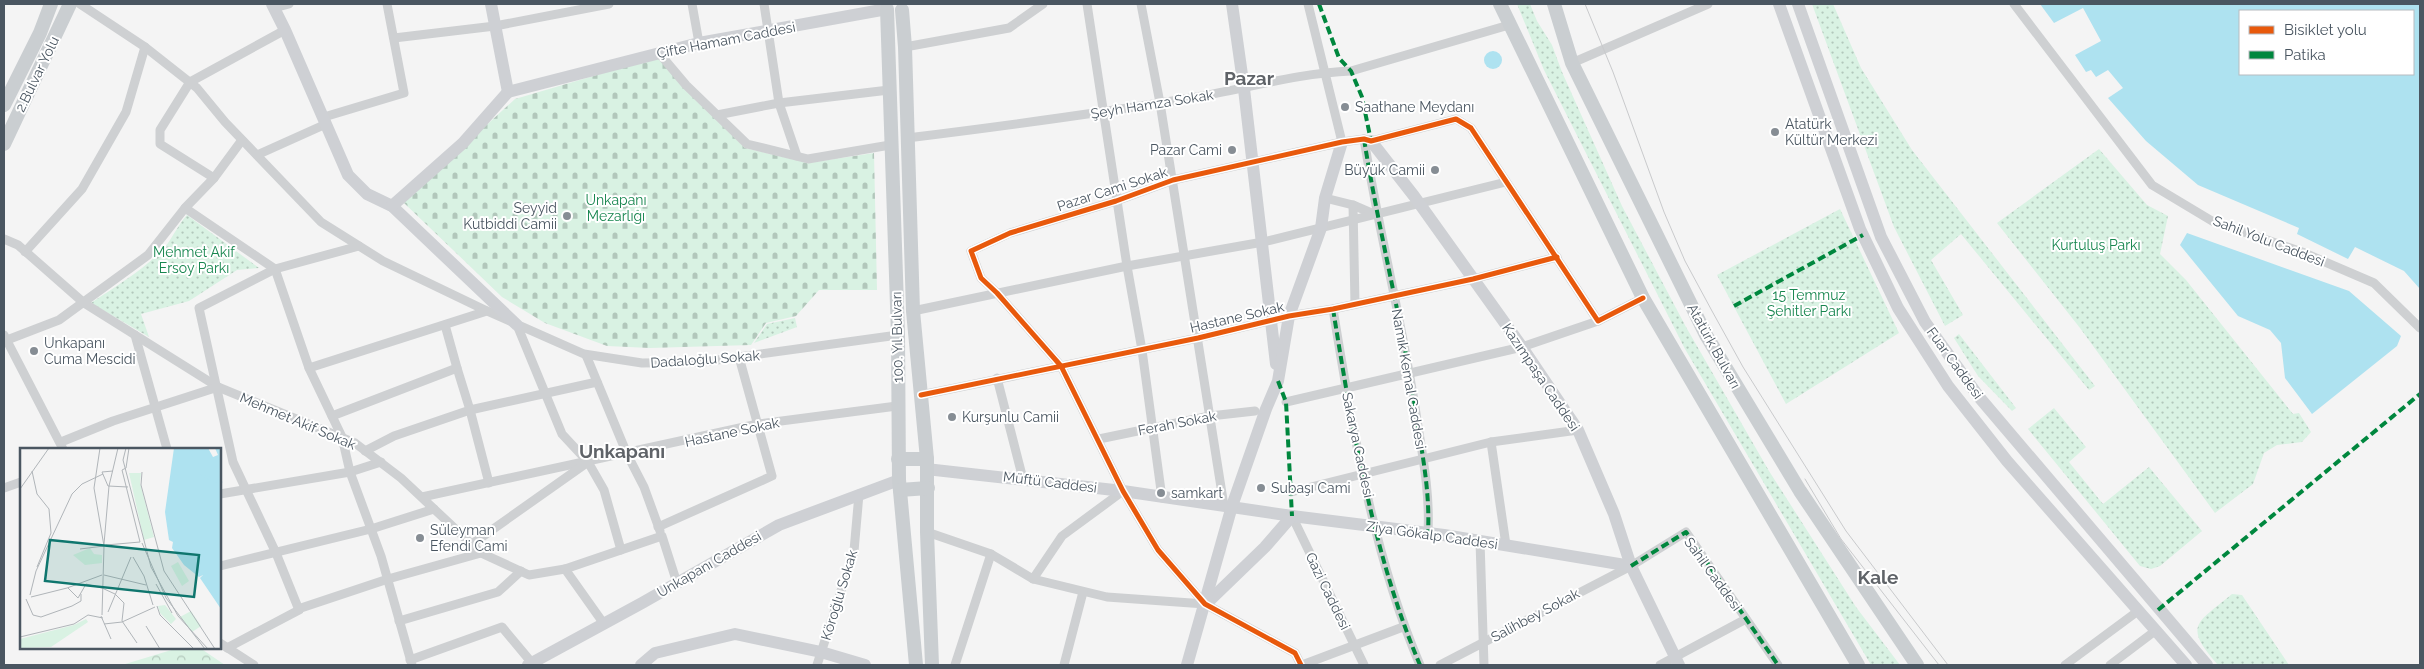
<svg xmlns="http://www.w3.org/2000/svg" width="2424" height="669" font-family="Raleway,sans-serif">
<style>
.green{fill:url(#green-dots)}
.forest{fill:url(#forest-crowns)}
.cemetery{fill:url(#cemetery-stones)}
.water{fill:#aee2f0;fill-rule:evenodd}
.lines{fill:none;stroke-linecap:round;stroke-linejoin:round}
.street{stroke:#ced0d2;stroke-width:9}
.secondary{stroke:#ced0d4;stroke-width:12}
.primary{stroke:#caced1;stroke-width:14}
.tram{stroke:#c9cacc;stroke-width:1}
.quiet{stroke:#00873e;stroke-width:4;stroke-dasharray:8 4;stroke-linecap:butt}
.cycleway-casing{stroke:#fff;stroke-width:8}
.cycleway{stroke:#e8590c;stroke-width:5}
.poi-dot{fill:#868d94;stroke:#fff;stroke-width:2}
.labels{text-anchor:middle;stroke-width:4;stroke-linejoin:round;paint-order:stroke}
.street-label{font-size:14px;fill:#4a5661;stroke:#fff}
.poi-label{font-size:14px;fill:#4a5661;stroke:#fff;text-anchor:start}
.park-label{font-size:14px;fill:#17864f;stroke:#fff}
.district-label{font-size:19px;font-weight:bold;fill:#5f6368;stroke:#fff}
.inset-river{fill:none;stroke:#aee2f0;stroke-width:2.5}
.inset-road{fill:none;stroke:#b0b5b9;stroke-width:1}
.view{fill:#0f766e;fill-opacity:0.15;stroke:#0f766e;stroke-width:2.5}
.inset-edge{fill:none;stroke:#4a5661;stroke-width:2.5}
</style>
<defs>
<pattern id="green-dots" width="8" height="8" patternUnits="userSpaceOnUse" patternTransform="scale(1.25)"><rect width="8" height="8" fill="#d9f2e3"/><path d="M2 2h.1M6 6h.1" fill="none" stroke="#b2c7bb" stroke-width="1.8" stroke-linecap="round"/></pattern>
<pattern id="forest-crowns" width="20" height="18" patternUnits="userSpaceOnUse" patternTransform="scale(1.25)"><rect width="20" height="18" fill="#d9f2e3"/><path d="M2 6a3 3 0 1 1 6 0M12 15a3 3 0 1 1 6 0" fill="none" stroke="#b2c7bb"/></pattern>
<pattern id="cemetery-stones" width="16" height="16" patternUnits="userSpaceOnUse" patternTransform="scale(1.25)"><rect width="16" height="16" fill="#d9f2e3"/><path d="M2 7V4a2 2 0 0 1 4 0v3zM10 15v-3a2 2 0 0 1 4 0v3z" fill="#b2c7bb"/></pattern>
</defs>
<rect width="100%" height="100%" fill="#f4f4f4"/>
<!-- green -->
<g class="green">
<polygon points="1517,4 1530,4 1537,21 1552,45 1562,72 1622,206 1686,327 1769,471 1856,607 1900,665 1871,665 1685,349 1544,70"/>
<polygon points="1812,4 1833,4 1861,68 1912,150 2095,386 2089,390 1961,234 1931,260 1963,315 1945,326 1894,227"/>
<polygon points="2099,149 2147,205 2168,216 2160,254 2186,280 2293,414 2299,413 2311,432 2302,442 2277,445 2264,453 2253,484 2215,513 2080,328 1997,223"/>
<polygon points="1840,209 1899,333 1786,404 1717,275"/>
<path d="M187 215 259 268 237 270 189 301 141 314 149 337 91 303C116 286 144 270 165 247 173 237 178 225 187 215Z"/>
<polygon points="795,318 797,327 754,343 767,324"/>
<polygon points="1959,334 2016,408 2012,411 1978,376 1954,338"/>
<polygon points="2054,408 2086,447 2069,462 2103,504 2149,467 2202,531 2160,566 2151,569 2140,566 2028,429"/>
<path d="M2232 594 2242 595 2289 665H2218C2183 625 2196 624 2232 594Z"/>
</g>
<!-- forest -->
<polygon class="forest" points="178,648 200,648 225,665 122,665"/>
<!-- cemetery -->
<polygon class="cemetery" points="658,57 686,90 745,148 808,163 874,153 877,290 819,290 796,316 766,323 751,345 650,348 607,346 545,323 502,297 403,202 515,99"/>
<!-- water -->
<g class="water">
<path d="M2040 4H2420V289L2404 271 2355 247 2348 259 2297 234 2299 228 2198 185 2146 141 2108 98 2123 88 2108 70 2096 77 2091 70 2086 72 2075 55 2101 41 2083 8 2054 23ZM2240 11H2413V74H2240Z"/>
<circle cx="1493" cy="60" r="9"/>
<polygon points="2187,233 2349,291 2401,336 2397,346 2312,414 2285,378 2281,343 2270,330 2238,316 2180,245"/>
</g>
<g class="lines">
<!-- street -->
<g class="street">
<polyline points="80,4 145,47 197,88 225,122 321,222 383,261 487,311 584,354 642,363 703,362 898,335"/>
<polyline points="692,4 699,43"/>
<polyline points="764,4 779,103 797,156"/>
<polyline points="1087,4 1127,266 1142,350 1162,498"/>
<polyline points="1141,4 1160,103 1224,506"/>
<polyline points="1308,4 1342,142"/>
<polyline points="2014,4 2152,185 2212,221 2302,252 2374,283 2420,328"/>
<polyline points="274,8 289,4"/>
<polyline points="394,38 495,26 609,4"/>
<polyline points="905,47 1009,28 1043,4"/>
<polyline points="659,53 686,85 747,144 808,159 890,145"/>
<polyline points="1572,63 1708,4"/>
<polyline points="717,115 779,103 889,90"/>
<polyline points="324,117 404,93 387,4"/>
<path d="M907 138C1004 126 1101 113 1197 97 1248 88 1299 73 1351 71L1509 25"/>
<path d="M1364 139C1379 233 1403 325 1417 420 1423 458 1430 494 1428 533"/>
<polyline points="257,155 326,124"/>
<polyline points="214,178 160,144 160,130 190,82 285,30"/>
<polyline points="1325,198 1353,205 1376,215"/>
<polyline points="1353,205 1355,304"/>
<polyline points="185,208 275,269 309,368 342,437 350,472 381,462"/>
<polyline points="4,239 18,245 84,303 218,387 355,443 401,478 481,553 529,575 565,569 662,536 677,583"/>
<polyline points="25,252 82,189 126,112 145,47"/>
<path d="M1333 309C1352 427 1373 555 1420 665"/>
<polyline points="913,311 1127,266 1263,242 1506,182"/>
<polyline points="517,325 562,434 588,462"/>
<polyline points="4,335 63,449"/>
<polyline points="135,335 167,449"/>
<polyline points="7,340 59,320 148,255 185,208 214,178 242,140"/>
<polyline points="586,355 627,454 644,487 660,531"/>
<polyline points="309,368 487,311"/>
<polyline points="997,378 1023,479"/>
<polyline points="921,395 1198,338 1289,316 1333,309 1473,279 1557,257"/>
<polyline points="1286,402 1522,347 1598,321"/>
<polyline points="332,416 457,368 445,325"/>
<polyline points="1099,439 1210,416 1255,411"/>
<polyline points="61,442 113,421 218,387"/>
<polyline points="1491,442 1506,545"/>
<polyline points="365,451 394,436 470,410 457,368"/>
<polyline points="489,483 470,410 597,382"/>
<polyline points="4,488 21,482"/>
<polyline points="1291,492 1491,442 1578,430"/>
<polyline points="220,494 350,472 381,556 412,665"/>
<polyline points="422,497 758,424 897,406"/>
<polyline points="1292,516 1364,665"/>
<polyline points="658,527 772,476 739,357"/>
<polyline points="927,532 991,554 1033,579 1107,597 1205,604"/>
<polyline points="1480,541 1484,665"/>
<polyline points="472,544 588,462 604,490 621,550"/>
<polyline points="220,566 371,529 434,509"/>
<polyline points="565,569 604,624"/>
<polyline points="1033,579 1062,536 1123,491"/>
<polyline points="298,609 388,579 481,553"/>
<polyline points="399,621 498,592 521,571"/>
<polyline points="220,643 254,665"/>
<polyline points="227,648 299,610 276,553 233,462 199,308 275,269 359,246"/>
<polyline points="410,660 502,627 532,663"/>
<polyline points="817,665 854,551 859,494"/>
<polyline points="955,665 991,554"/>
<polyline points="1064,665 1083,592"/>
<polyline points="1301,665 1295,653 1205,604 1158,550 1123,491 1061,366 997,293 981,278 971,251 1010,233 1116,201 1173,180 1342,142 1364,139 1371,141 1456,119 1471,128 1598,321 1643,298"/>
<polyline points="1302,665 1403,627"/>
<polyline points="1440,665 1631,566 1686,532 1778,665"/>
<polyline points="1660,665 1746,619"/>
<polyline points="2065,665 2138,611"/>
<polyline points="2110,665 2155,631"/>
</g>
<!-- secondary -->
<g class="secondary">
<polyline points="272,4 285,30 348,175 367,194 392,206 517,325"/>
<polyline points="491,4 508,92"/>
<polyline points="1232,4 1244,89 1276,364"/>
<polyline points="1779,4 1860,229 1898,308 1948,386 2007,461 2186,665"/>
<polyline points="1798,4 1881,237 1925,322 1979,397 2207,665"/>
<polyline points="508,92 699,43 887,9"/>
<polyline points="1371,141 1414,196 1522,347 1578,430 1614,514 1631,566 1679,665"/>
<polyline points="392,206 463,143 508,92"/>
<polyline points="926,469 1123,491 1292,516 1444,535 1631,566"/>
<polyline points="1206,604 1265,547 1292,516"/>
<polyline points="528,665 642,603 779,525 899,480"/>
<polyline points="641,665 655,653 735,634 821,652 865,665"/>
<polyline points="1187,665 1232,506 1266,409 1278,381 1289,316 1321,228 1325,198 1342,142"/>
</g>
<!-- primary -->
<g class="primary">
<polyline points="1500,4 1643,298 1858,665"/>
<polyline points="1554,4 1572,63 1706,335 1800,491 1917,665"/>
<polyline points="887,9 898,335 899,480 916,665"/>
<polyline points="902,10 905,47 913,311 927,459 927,532 932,665"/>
<polyline points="4,105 40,33 51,4"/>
<polyline points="4,144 70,4"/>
<polyline points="898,459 927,459"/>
<polyline points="900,490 928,488"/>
</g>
<!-- tram -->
<g class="tram">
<polyline points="1585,4 1613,72 1664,212 1685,261 1712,311 1743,367 1846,531 1948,665"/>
<polyline points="1805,479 1841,539 1939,665"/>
</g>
<!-- quiet -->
<g class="quiet">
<polyline points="1319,4 1339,58 1351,71 1362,97 1371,141"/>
<path d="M1364 139C1379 233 1403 325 1417 420 1423 458 1430 494 1428 533"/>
<polyline points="1734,306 1863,235"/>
<path d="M1333 309C1352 427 1373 555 1420 665"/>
<polyline points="1278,381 1286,402 1292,516"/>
<polyline points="1631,566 1686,532 1778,665"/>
<polyline points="2158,610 2420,394"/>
</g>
<defs>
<g id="cycleway">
<polyline points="921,395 1198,338 1289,316 1333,309 1473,279 1557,257"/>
<polyline points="1301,665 1295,653 1205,604 1158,550 1123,491 1061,366 997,293 981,278 971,251 1010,233 1116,201 1173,180 1342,142 1364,139 1371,141 1456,119 1471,128 1598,321 1643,298"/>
</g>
</defs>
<!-- cycleway casing -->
<use href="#cycleway" class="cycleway-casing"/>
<!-- cycleway -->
<use href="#cycleway" class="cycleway"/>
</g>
<!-- markers -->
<g class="poi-dot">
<circle cx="1345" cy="107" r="5"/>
<circle cx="1775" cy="132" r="5"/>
<circle cx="1232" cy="150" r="5"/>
<circle cx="1435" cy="170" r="5"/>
<circle cx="567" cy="216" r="5"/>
<circle cx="34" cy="351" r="5"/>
<circle cx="952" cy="417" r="5"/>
<circle cx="1261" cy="488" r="5"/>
<circle cx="1161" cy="493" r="5"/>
<circle cx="420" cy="538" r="5"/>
</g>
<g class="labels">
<!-- street labels -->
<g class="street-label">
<text transform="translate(726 40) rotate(-11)" y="5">Çifte Hamam Caddesi</text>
<text transform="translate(37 74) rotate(-64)" y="5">2.Bulvar Yolu</text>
<text transform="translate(1152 104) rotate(-9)" y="5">Şeyh Hamza Sokak</text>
<text transform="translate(1112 189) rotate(-18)" y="5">Pazar Cami Sokak</text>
<text transform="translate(2269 241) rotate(21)" y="5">Sahil Yolu Caddesi</text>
<text transform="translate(1237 317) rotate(-13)" y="5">Hastane Sokak</text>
<text transform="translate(897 337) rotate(-91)" y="5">100. Yıl Bulvarı</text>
<text transform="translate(1714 346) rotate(61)" y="5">Atatürk Bulvarı</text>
<text transform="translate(705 359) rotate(-4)" y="5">Dadaloğlu Sokak</text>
<text transform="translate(1955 363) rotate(54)" y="5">Fuar Caddesi</text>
<text transform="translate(1541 377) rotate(56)" y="5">Kazımpaşa Caddesi</text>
<text transform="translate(1409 379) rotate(80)" y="5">Namık Kemal Caddesi</text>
<text transform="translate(298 421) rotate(23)" y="5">Mehmet Akif Sokak</text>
<text transform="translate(1177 423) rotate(-11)" y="5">Ferah Sokak</text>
<text transform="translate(732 432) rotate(-12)" y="5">Hastane Sokak</text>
<text transform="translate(1358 445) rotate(78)" y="5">Sakarya Caddesi</text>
<text transform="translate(1050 482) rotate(7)" y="5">Müftü Caddesi</text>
<text transform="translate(1432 535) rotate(8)" y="5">Ziya Gökalp Caddesi</text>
<text transform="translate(709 564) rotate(-30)" y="5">Unkapanı Caddesi</text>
<text transform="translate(1713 574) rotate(54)" y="5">Sahil Caddesi</text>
<text transform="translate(1328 591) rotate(64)" y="5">Gazi Caddesi</text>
<text transform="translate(839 595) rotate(-73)" y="5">Köroğlu Sokak</text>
<text transform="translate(1535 615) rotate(-28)" y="5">Salihbey Sokak</text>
</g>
<!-- poi labels -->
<g class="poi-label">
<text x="1355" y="112">Saathane Meydanı</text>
<text x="1785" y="129">Atatürk<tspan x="1785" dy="16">Kültür Merkezi</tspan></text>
<text x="1222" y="155" text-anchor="end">Pazar Cami</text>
<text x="1425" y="175" text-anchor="end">Büyük Camii</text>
<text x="557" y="213" text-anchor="end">Seyyid<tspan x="557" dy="16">Kutbiddi Camii</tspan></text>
<text x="44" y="348">Unkapanı<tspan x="44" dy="16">Cuma Mescidi</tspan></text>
<text x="962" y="422">Kurşunlu Camii</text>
<text x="1271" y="493">Subaşı Cami</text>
<text x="1171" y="498">samkart</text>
<text x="430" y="535">Süleyman<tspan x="430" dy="16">Efendi Cami</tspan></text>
</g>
<!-- park labels -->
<g class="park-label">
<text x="616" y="205">Unkapanı<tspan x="616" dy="16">Mezarlığı</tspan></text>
<text x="2096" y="250">Kurtuluş Parkı</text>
<text x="194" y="257">Mehmet Akif<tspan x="194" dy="16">Ersoy Parkı</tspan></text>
<text x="1809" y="300">15 Temmuz<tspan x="1809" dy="16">Şehitler Parkı</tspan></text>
</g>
<!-- district labels -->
<g class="district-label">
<text x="1249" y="85">Pazar</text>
<text x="622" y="458">Unkapanı</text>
<text x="1878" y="584">Kale</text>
</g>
</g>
<!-- overview -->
<g transform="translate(20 448)">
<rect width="201" height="201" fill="#f4f4f4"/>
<path d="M109 25H121L120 35 134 89 124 92ZM158 114 169 133 162 138 151 118ZM145 157 156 171 151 176 140 165 138 158ZM171 163 181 178 172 184 160 169ZM66 171 68 174 31 199 0 200V191L54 177Z" fill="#d9f2e3"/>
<path d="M70 100 74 106 82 107V115L65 117 53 107Z" fill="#d9f2e3"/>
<path d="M154 0H188L193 9 198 7 195 0H201V161L180 130 183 127 179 129 164 117 152 100 153 94 149 92 145 64Z" fill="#aee2f0"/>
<path class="inset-river" d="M170 0 183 28 202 35"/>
<path class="inset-road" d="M80 0 74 40 84 98M106 0 103 12 131 119 158 168 188 201M106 20 109 0M12 23 17 46 29 61 31 85 17 119M93 23 82 24 88 38 108 39M122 24 121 37 144 123 195 201M0 41 29 0M122 95 146 150 185 201M84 96 89 38 98 0M86 97 120 94 102 22 106 20M60 101 84 98 82 167M113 109 124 128 133 157M84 127 126 137M136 136 152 165M48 140 58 150 66 136 82 140M82 140 95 146 104 155 102 173 117 195M10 147 16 123 52 46 62 36 83 26M11 149 47 140 82 127M6 151 13 167 21 169 52 158 61 153V146M137 158 140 167 174 201M88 164 111 109M81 168 91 191M84 176 102 174 135 159M126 178 140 201M0 189 54 176 68 167 83 170"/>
<path class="view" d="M30 92 179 107 174 149 25 133Z"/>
<rect width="201" height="201" class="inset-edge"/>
</g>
<!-- border -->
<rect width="2424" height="669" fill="none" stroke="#4a5661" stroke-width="10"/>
<!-- legend -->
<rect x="2239" y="10" width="175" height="65" fill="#ffffff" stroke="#b7bbc0"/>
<rect x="2249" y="26" width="25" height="8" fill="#e8590c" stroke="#b7bbc0"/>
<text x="2284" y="35" font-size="15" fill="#4a5661">Bisiklet yolu</text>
<rect x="2249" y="51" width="25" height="8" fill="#00873e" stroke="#b7bbc0"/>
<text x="2284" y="60" font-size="15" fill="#4a5661">Patika</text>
</svg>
